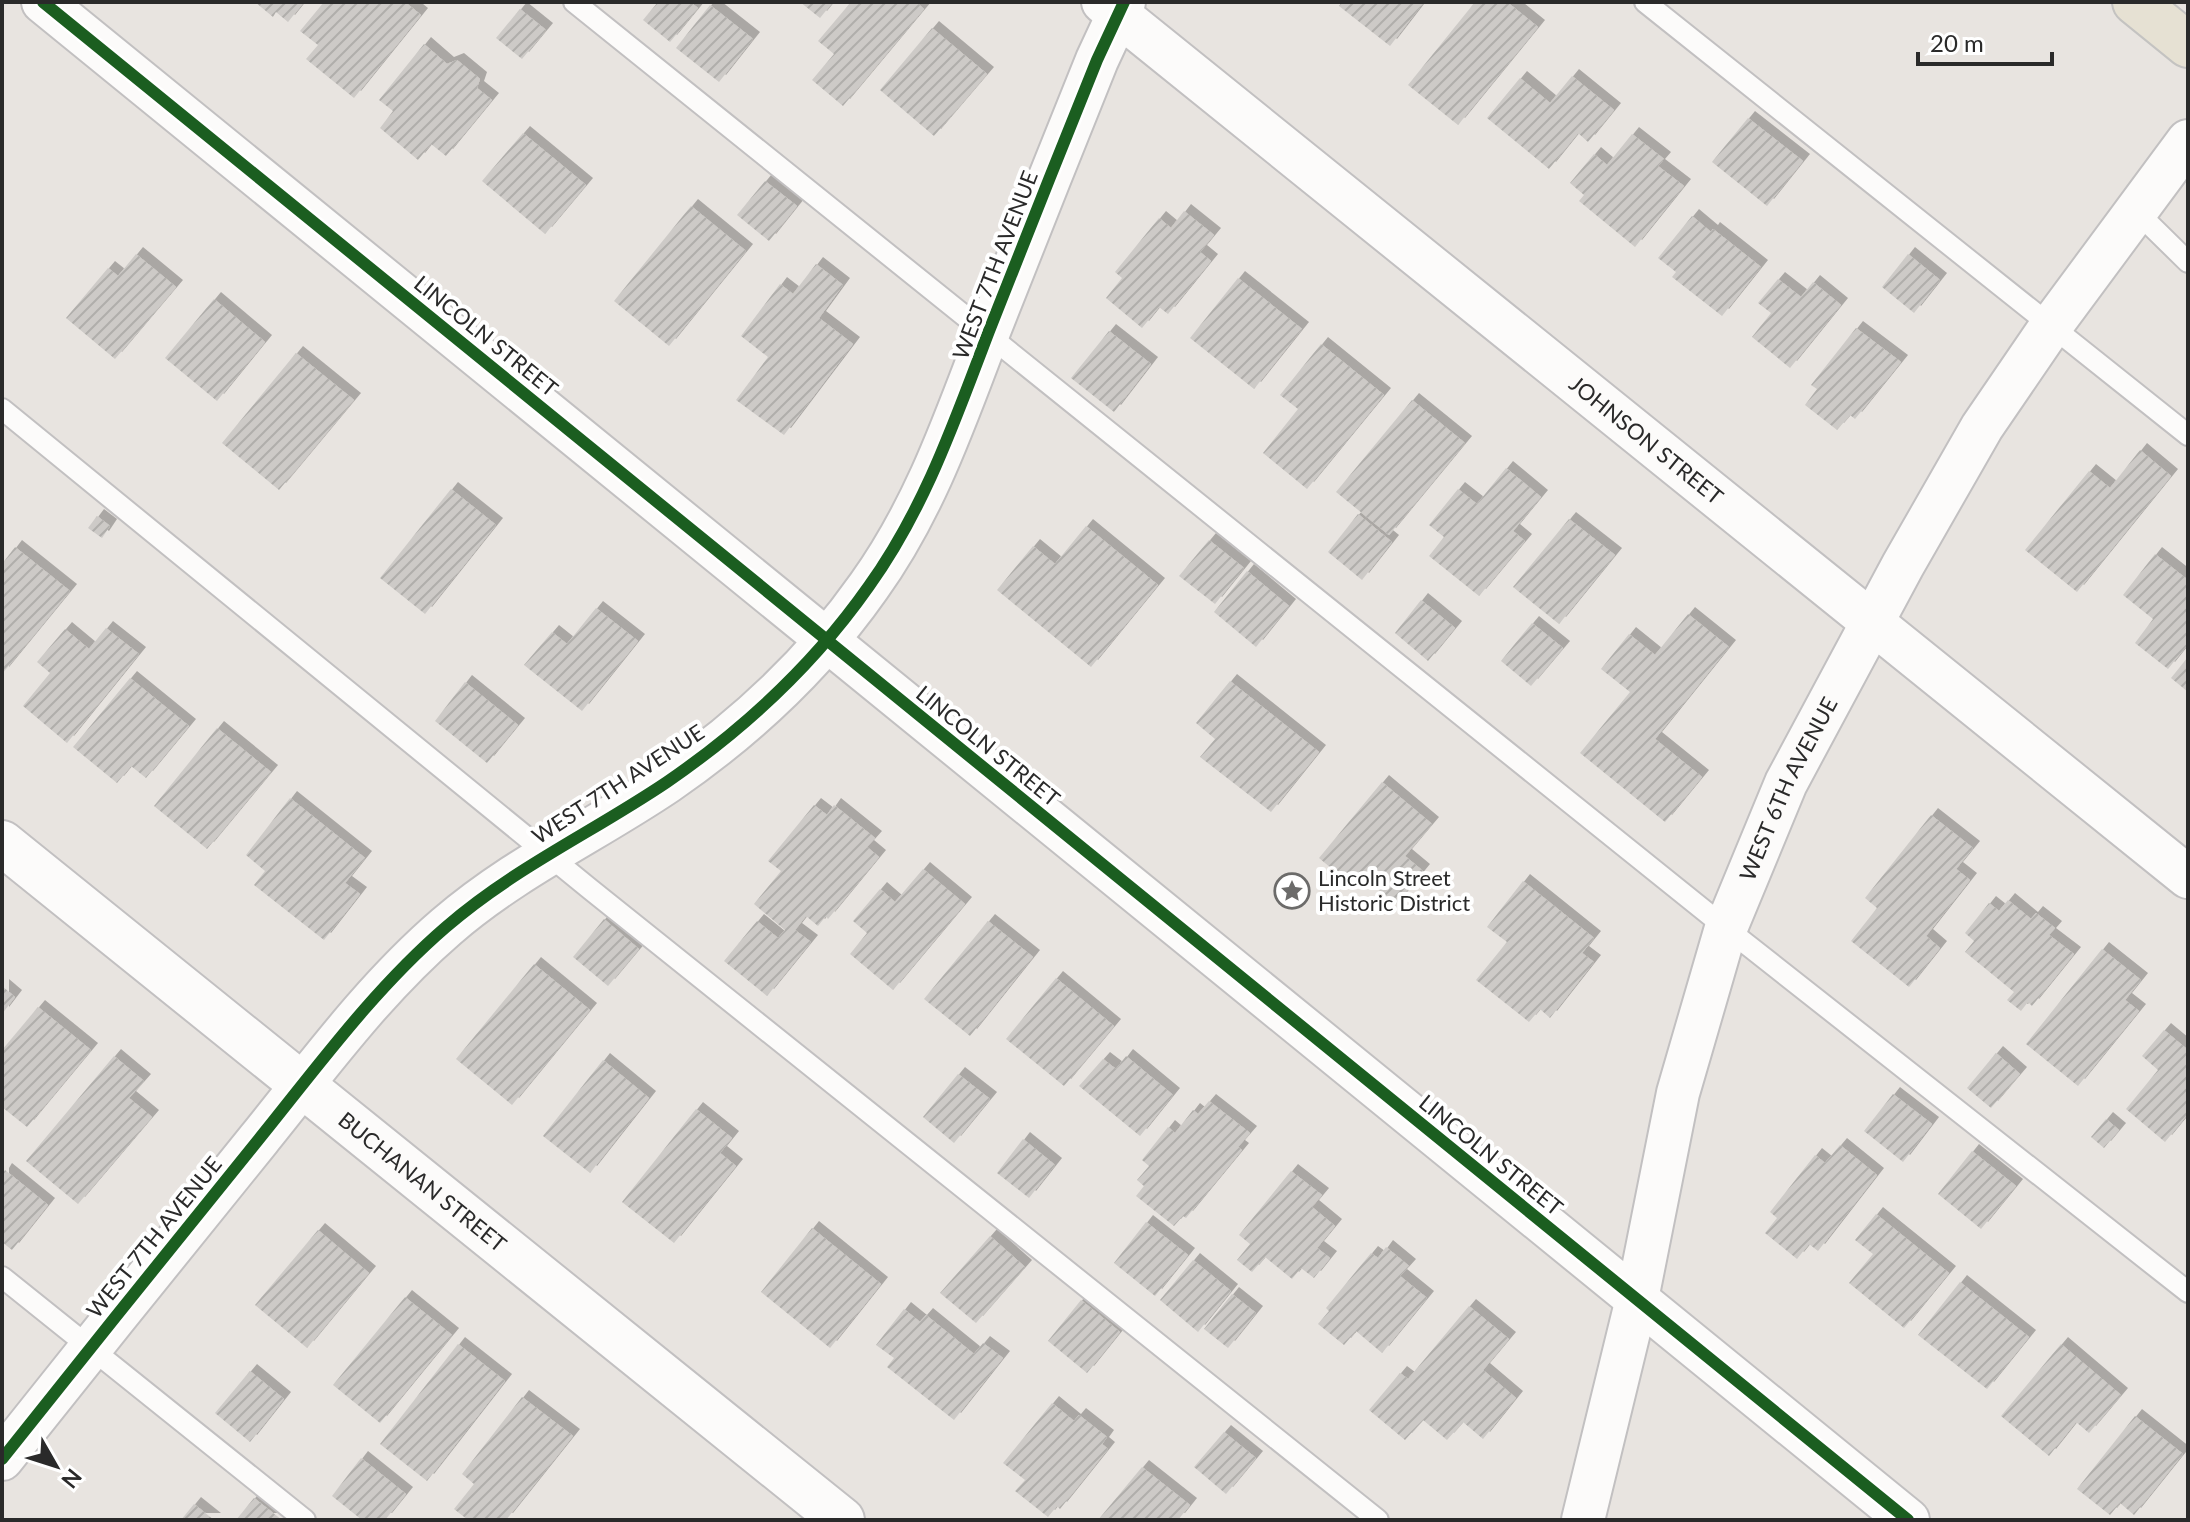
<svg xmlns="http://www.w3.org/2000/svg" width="2190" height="1522" font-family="Lato,sans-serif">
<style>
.building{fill:url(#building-hatch);filter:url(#shadow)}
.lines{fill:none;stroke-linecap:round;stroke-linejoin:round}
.lane-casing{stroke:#c2c0c1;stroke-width:24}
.street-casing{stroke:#c2c0c1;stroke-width:46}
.secondary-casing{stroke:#c2c0c1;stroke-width:48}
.primary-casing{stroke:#c4c3c1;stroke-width:48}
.lane{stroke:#fcfbfa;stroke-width:20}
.street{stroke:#fcfbfa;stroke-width:42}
.secondary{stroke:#fcfbfa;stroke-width:44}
.primary{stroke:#e6e1d3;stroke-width:44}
.cycleway-casing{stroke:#fff;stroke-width:17}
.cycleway{stroke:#1b5e20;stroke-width:12}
.labels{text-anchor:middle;stroke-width:8;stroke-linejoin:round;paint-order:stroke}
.street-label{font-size:22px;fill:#2a2a2a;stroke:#fff}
.poi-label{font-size:22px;fill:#2a2a2a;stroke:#fff;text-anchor:start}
</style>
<defs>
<pattern id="building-hatch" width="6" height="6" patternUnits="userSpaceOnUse" patternTransform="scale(2)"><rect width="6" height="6" fill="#cdcac7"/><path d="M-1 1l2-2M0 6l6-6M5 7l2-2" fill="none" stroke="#b0aeab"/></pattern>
<filter id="shadow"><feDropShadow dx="7" dy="-7" stdDeviation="0" flood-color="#0004"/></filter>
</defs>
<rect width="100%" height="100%" fill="#e8e4e0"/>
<!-- building -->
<g class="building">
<polygon points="255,2 304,2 288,22 276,12 273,17"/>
<polygon points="324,2 343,2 346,4 348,2 405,2 421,15 354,98 306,59 318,45 300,31"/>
<polygon points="658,2 690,2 698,8 670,42 643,20"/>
<polygon points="800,2 833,2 820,18"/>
<polygon points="851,2 916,2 924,9 843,106 812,80 834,54 818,41"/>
<polygon points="1342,2 1424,2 1390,46 1339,6"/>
<polygon points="1475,2 1507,2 1538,27 1458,125 1408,85"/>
<polygon points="710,5 753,39 719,82 676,48"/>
<polygon points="520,9 546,30 522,59 496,38"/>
<polygon points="932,28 987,74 934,136 880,90"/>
<polygon points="424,44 447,64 457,60 480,79 477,88 492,100 446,156 431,144 418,160 380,128 393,111 379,100"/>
<polygon points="1572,76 1614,110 1588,142 1578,133 1549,169 1487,118 1520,78 1550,103"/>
<polygon points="1748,118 1803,161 1767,206 1712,162"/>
<polygon points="523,133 586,185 545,234 482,181"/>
<polygon points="1632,134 1664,159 1658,166 1684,186 1635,247 1579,201 1584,195 1570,183 1594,154 1607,165"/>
<polygon points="765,181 797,206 769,241 737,215"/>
<polygon points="691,206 746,251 669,346 614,301"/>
<polygon points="1184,211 1214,235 1200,252 1211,261 1168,314 1159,307 1142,328 1106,298 1122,278 1115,272 1159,218 1171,228"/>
<polygon points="1692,216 1711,232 1713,229 1761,267 1722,316 1672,277 1676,272 1658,258"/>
<polygon points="136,254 176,287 115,359 66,318 108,268 118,276"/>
<polygon points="1908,254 1940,280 1914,313 1882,287"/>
<polygon points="816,264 843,285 819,318 853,344 784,435 736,400 768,357 741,336 780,284 793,294"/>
<polygon points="1238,278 1302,329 1254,389 1190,338"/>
<polygon points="1778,279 1801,297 1813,282 1841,305 1790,368 1752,337 1771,313 1758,303"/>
<polygon points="214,299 265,342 217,401 165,358"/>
<polygon points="1856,328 1901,362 1855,419 1850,415 1837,430 1805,405 1817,389 1811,385"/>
<polygon points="1109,331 1151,364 1114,412 1071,378"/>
<polygon points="1321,344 1384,395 1307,489 1263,453 1298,409 1280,395"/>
<polygon points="296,353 354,400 279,490 222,443"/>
<polygon points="1412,400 1465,443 1389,535 1336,492"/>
<polygon points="2140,450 2171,476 2077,592 2025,550 2089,471 2110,488"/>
<polygon points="1506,468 1541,497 1513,531 1525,541 1479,596 1429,556 1444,537 1429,525 1458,489 1477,504"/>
<polygon points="451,489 496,525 425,614 380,578"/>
<polygon points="1358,514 1392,542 1362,580 1328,552"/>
<polygon points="97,516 110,526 102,538 88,528"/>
<polygon points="1569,519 1615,555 1559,624 1513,587"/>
<polygon points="1086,526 1158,585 1091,667 997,590 1033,546 1055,564"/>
<polygon points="1209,540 1244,568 1215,604 1179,576"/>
<polygon points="15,547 70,591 2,674 2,564"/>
<polygon points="2155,554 2188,580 2188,644 2168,669 2135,643 2153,619 2123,595"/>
<polygon points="1247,571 1289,606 1256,647 1214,612"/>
<polygon points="1421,600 1455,628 1428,661 1395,633"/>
<polygon points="596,608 638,641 582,711 524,665 552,632 567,644"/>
<polygon points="1688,614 1729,647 1655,739 1702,777 1665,822 1580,753 1630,692 1601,669 1629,634 1655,655"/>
<polygon points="1532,623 1563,648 1531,686 1501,661"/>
<polygon points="106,628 139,654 67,743 23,706 50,673 37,662 65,629 89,649"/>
<polygon points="2188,657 2188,692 2171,678"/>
<polygon points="130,678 189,726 146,778 131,766 117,783 73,747"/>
<polygon points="1230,681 1319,752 1271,812 1200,757 1215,739 1196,723"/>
<polygon points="465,682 518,725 487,763 435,721"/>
<polygon points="217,728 271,772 207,849 154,806"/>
<polygon points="1382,782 1432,824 1405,856 1423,871 1396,904 1365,879 1356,889 1319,858"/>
<polygon points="290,798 365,858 345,883 360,894 324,940 254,885 265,871 246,855"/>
<polygon points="814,805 827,815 834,805 875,838 867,847 879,857 828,919 826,916 818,926 806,916 795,930 811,942 767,996 724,961 757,921 778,938 785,930 754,904 781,871 768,861"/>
<polygon points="1931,815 1973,848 1956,869 1970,880 1926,936 1940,948 1909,987 1851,941 1877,908 1865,898"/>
<polygon points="923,869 965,904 893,990 850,954 867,933 853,921 880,889 895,902"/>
<polygon points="1523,881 1594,938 1582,953 1594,962 1550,1018 1540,1009 1529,1022 1476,980 1507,942 1487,927"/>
<polygon points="2008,900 2031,919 2036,913 2055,928 2049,935 2074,954 2032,1006 2028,1002 2021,1011 2007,1000 2014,992 1965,952 1974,941 1965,933 1989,903 1999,911"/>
<polygon points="604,919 639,949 608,986 573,957"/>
<polygon points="988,921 1033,957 970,1036 924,999"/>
<polygon points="2102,949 2141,980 2125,1000 2139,1011 2078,1086 2026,1044"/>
<polygon points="534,964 590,1010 512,1105 456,1059"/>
<polygon points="1056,978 1114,1026 1064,1086 1006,1039"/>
<polygon points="2,986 15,997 2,1014"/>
<polygon points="38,1007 91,1050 27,1127 2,1107 2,1050"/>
<polygon points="2164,1030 2188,1050 2188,1114 2165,1142 2126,1109 2158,1070 2142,1056"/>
<polygon points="1996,1053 2020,1074 1991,1108 1967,1088"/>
<polygon points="114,1056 144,1081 129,1098 152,1117 78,1204 26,1161"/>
<polygon points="1126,1056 1173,1095 1140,1136 1079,1086 1103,1059 1116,1069"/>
<polygon points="603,1060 649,1098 590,1173 543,1136"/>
<polygon points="958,1074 990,1099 954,1143 923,1117"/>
<polygon points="1893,1094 1932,1124 1903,1162 1864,1131"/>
<polygon points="1209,1101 1250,1133 1238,1147 1242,1150 1186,1218 1183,1216 1174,1226 1136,1196 1144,1186 1137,1180 1149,1166 1142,1160 1168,1127 1175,1133 1193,1110 1198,1114"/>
<polygon points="696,1109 732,1138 720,1153 736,1166 674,1243 622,1202"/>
<polygon points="2106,1119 2119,1130 2104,1148 2091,1137"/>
<polygon points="1023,1139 1055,1165 1029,1198 997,1173"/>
<polygon points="1840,1145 1877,1175 1818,1251 1809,1244 1797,1259 1765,1233 1777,1218 1770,1212 1815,1155 1825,1163"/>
<polygon points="1972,1151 2016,1186 1981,1229 1938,1194"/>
<polygon points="5,1170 48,1205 12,1250 2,1242 2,1175"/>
<polygon points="1291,1171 1322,1195 1312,1207 1335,1226 1317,1248 1330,1258 1314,1278 1301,1268 1292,1279 1265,1257 1252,1272 1237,1260 1250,1244 1239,1235"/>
<polygon points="1876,1214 1949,1273 1904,1328 1849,1283 1873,1254 1855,1240"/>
<polygon points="1146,1222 1188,1255 1155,1296 1114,1263"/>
<polygon points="812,1228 881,1284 830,1348 761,1292"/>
<polygon points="318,1230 369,1273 307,1348 255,1305"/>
<polygon points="990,1236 1025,1267 976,1323 940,1293"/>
<polygon points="1386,1247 1409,1266 1400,1276 1427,1298 1382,1353 1356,1331 1344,1345 1318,1324 1329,1311 1326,1308 1371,1253 1378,1258"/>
<polygon points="1193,1260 1231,1291 1198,1332 1160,1300"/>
<polygon points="1960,1282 2029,1337 1987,1389 1918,1335"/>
<polygon points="1232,1294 1256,1313 1228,1348 1204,1329"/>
<polygon points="405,1297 452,1335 380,1423 333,1385"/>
<polygon points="1081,1300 1120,1332 1087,1373 1048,1341"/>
<polygon points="1469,1306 1509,1339 1483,1370 1516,1398 1483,1439 1463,1422 1447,1440 1423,1420 1405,1440 1369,1410 1400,1373 1408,1379"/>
<polygon points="904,1309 920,1322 926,1315 974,1354 983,1343 1003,1358 954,1420 887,1367 894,1358 876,1345"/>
<polygon points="458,1344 505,1381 427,1481 380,1444"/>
<polygon points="2061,1344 2121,1395 2089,1433 2076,1422 2049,1456 2001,1416"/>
<polygon points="250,1371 284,1399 250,1442 215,1413"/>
<polygon points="522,1397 573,1436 506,1520 468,1520 454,1509 474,1484 462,1474"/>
<polygon points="1052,1403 1074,1421 1079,1415 1107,1437 1102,1444 1108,1449 1060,1509 1057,1506 1048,1517 1015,1491 1025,1480 1003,1463"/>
<polygon points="2135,1416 2183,1454 2134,1515 2120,1503 2110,1515 2077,1489"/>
<polygon points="1224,1432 1256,1458 1226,1494 1194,1467"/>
<polygon points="361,1458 406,1494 385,1520 362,1520 332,1496"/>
<polygon points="1142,1467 1190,1505 1178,1520 1098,1520"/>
<polygon points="254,1498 282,1520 236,1520"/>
<polygon points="194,1504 214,1520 181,1520"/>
</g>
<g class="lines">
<defs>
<g id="lane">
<polyline points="574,2 1726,928 2188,1292"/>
<polyline points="1645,2 2188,435"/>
<polyline points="2136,211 2188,262"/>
<polyline points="2,409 590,889 1378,1520"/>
<polyline points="2,1277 305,1520"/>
</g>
<g id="street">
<polyline points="43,2 1908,1520"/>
<path id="s1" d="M1103 2 2188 877"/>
<path d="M2 1459C87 1352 173 1245 259 1139 318 1066 374 989 446 927 514 868 593 832 667 782 744 729 815 663 869 586 925 508 955 420 989 331 1024 241 1061 150 1097 60L1124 2"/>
<path id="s2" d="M1583 1520 1637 1299 1678 1093 1726 928 1786 783 1903 565 1982 427 2051 326 2188 141"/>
</g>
<g id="secondary">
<path id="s3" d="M2 843 842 1520"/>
</g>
<polyline id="primary" points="2135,2 2188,45"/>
</defs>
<!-- lane casing -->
<use href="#lane" class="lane-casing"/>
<!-- street casing -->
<use href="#street" class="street-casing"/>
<!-- secondary casing -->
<use href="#secondary" class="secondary-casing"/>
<!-- primary casing -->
<use href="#primary" class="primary-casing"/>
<!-- lane -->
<use href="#lane" class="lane"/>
<!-- street -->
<use href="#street" class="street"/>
<!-- secondary -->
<use href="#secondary" class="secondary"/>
<!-- primary -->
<use href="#primary" class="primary"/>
<defs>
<g id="cycleway">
<polyline points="43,2 1908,1520"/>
<path d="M2 1459C87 1352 173 1245 259 1139 318 1066 374 989 446 927 514 868 593 832 667 782 744 729 815 663 869 586 925 508 955 420 989 331 1024 241 1061 150 1097 60L1124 2"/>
</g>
</defs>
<!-- cycleway casing -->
<use href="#cycleway" class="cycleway-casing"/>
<!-- cycleway -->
<use href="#cycleway" class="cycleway"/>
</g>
<!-- icons -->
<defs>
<symbol id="sight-ring" viewBox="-11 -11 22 22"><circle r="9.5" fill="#fff" stroke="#6c6b6a" stroke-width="1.5"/><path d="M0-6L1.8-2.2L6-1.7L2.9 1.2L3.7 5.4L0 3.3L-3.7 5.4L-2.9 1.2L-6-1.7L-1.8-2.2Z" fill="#6c6b6a"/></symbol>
</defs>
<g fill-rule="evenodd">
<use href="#sight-ring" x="1272" y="871" width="40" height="40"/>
</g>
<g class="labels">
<!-- street labels -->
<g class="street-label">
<text transform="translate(995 265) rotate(-69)" y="8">WEST 7TH AVENUE</text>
<text transform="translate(486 336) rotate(39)" y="8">LINCOLN STREET</text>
<text dy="8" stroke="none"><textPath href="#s1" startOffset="698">JOHNSON STREET</textPath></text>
<text transform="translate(988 746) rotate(39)" y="8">LINCOLN STREET</text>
<text transform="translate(618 784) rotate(-33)" y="8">WEST 7TH AVENUE</text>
<text dy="8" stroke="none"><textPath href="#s2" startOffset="762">WEST 6TH AVENUE</textPath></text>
<text transform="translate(1491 1155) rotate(39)" y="8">LINCOLN STREET</text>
<text dy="8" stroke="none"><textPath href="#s3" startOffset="540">BUCHANAN STREET</textPath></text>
<text transform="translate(154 1237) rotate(-51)" y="8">WEST 7TH AVENUE</text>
</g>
<!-- poi labels -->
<g class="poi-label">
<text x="1318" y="886">Lincoln Street<tspan x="1318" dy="25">Historic District</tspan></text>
</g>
</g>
<!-- border -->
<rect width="2190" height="1522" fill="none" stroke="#2a2a2a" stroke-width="8"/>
<!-- north arrow -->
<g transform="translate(56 1466) rotate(129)" stroke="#ffffff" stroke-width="6" paint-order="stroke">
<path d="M0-6L14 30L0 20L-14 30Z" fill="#2a2a2a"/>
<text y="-12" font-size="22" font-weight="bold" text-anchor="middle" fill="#2a2a2a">N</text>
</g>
<!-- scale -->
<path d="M1918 52v12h134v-12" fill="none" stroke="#2a2a2a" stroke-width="4"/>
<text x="1930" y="52" font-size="24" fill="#2a2a2a" stroke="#ffffff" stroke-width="6" paint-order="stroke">20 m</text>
</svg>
